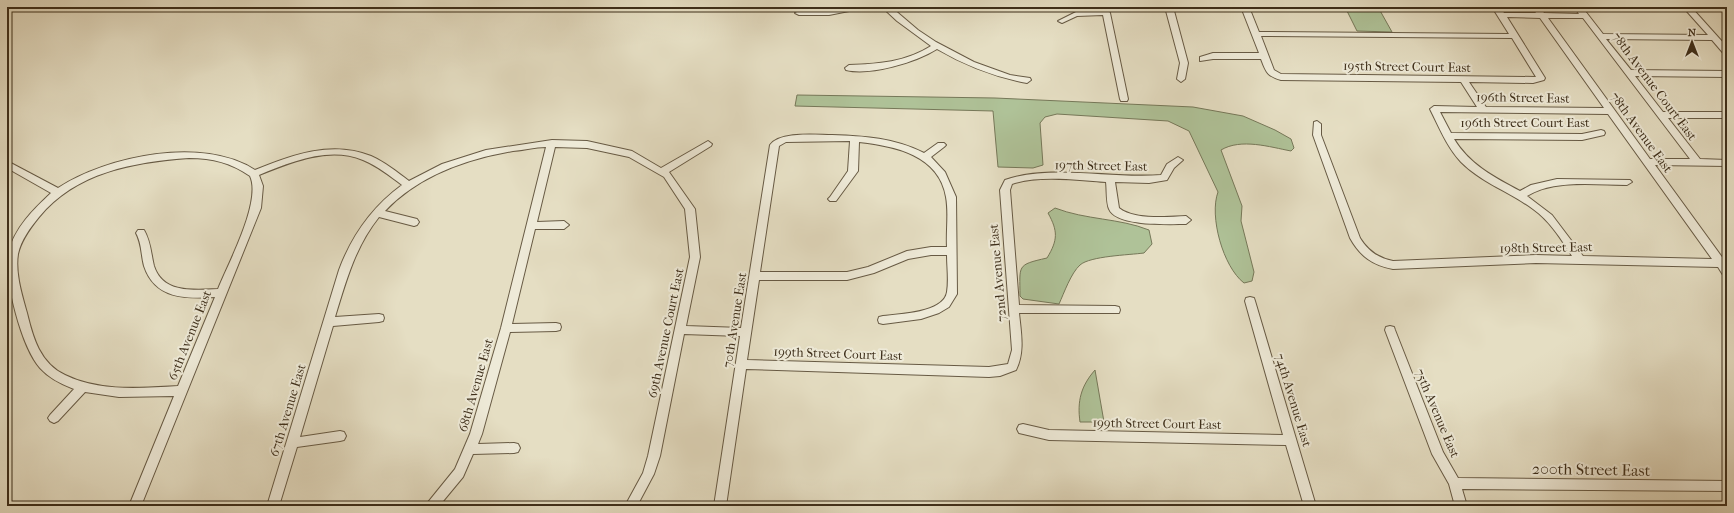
<svg xmlns="http://www.w3.org/2000/svg" width="1734" height="513" font-family="'IM FELL French Canon',serif">
<style>
.green{fill:#afc298;stroke:#767859}
.lines{fill:none;stroke-linecap:round;stroke-linejoin:round}
.minor-casing{stroke:#675a44;stroke-width:2}
.minor{fill:#eeead8;fill-rule:evenodd}
.labels{text-anchor:middle;stroke-width:4;stroke-linejoin:round;paint-order:stroke}
.street-label{font-size:13px;fill:#3d2e1a;stroke:#eeead8}
.near-street-label{font-size:16px;fill:#3d2e1a;stroke:#eeead8}
</style>
<rect width="100%" height="100%" fill="#e5dec3"/>
<filter id="stains"><feTurbulence type="fractalNoise" baseFrequency=".005" numOctaves="4"/><feColorMatrix values="0 0 0 0 .2 0 0 0 0 .09 0 0 0 0 .02 0 0 0 .5 -.17"/></filter>
<radialGradient id="worn" r=".72"><stop offset=".6" stop-color="#630" stop-opacity="0"/><stop offset="1" stop-color="#630" stop-opacity=".3"/></radialGradient>
<!-- green -->
<g class="green">
<polygon points="1345,7 1378,7 1392,32 1357,31"/>
<path d="M797 95 995 98 1193 107 1243 116 1275 130 1291 139 1294 148 1291 151C1270 147 1241 138 1221 150L1242 206 1241 221 1254 272 1252 281 1244 283C1223 267 1209 216 1218 192L1189 131 1168 121 1057 114 1045 117 1040 123 1043 165 1033 168 998 167 993 111 795 106Z"/>
<path d="M1055 208C1086 220 1119 218 1149 230L1152 244 1144 253C1129 255 1090 256 1080 265 1071 273 1064 293 1059 304L1023 299 1020 296C1020 265 1016 265 1047 258 1058 240 1058 231 1048 213Z"/>
<path d="M1095 370 1104 422H1080C1077 401 1081 386 1095 370Z"/>
</g>
<g class="lines">
<defs>
<g id="minor">
<polygon points="847,7 863,7 859,9 829,15 799,15 795,13 799,11 829,11"/>
<path d="M882 7H891L918 30 936 42 974 62 1010 75 1030 78 1031 80 1027 83C995 77 966 66 937 49 917 62 870 76 846 70L845 68 849 65C878 64 906 62 931 46L897 21Z"/>
<polygon points="1099,7 1107,7 1110,13 1128,99 1127,101 1121,101 1120,99 1103,15 1077,16 1062,23 1058,21 1076,12 1101,11"/>
<polygon points="1165,7 1173,7 1188,63 1185,79 1181,82 1177,79 1180,63"/>
<path d="M1241 7H1249L1259 32 1509 34 1492 7H1500L1504 13H1536L1532 7H1540L1544 13 1579 14 1574 7H1582L1603 34 1708 35 1683 7H1691L1727 47V55L1724 54 1712 40 1606 39 1631 70 1727 71V77L1635 76 1663 112H1727V118H1668L1700 159 1727 160V166L1655 165 1727 264V276L1723 275 1718 267 1536 263 1393 269C1372 265 1360 256 1350 238L1313 135 1314 122 1317 121 1321 124V135L1360 238C1368 251 1378 258 1393 261L1536 255 1572 256C1561 239 1550 221 1533 209 1510 192 1482 183 1461 162 1447 147 1439 127 1430 109L1434 106 1477 107 1461 82 1281 80C1267 76 1266 72 1261 59H1213L1200 61V57L1213 53H1259ZM1507 17 1540 18 1604 108 1486 107 1469 82 1533 83 1544 80 1545 78ZM1548 18H1583L1690 159H1650ZM1261 36 1512 38 1536 77 1281 74 1274 70ZM1440 112 1608 114 1712 259 1583 256 1552 215 1527 196C1554 179 1596 185 1627 185L1632 182 1630 180 1557 179 1531 185 1520 191C1494 177 1470 165 1454 139L1582 140 1604 135 1605 133 1604 131 1601 130 1582 134 1451 133Z"/>
<path d="M832 135C864 136 895 138 924 153L938 143H944L946 145 944 147 931 157 945 172 956 197 957 294 949 307 939 313 921 319 883 324 879 323 878 320 879 317 883 316C899 314 944 313 947 292 949 280 947 267 947 255H931L908 259 874 273 847 280H759L747 360 989 367 1008 364 1012 350 1000 190 1005 180C1051 164 1111 179 1161 175L1167 164 1178 157 1183 160 1174 168 1167 180 1149 183 1115 182 1119 208C1133 220 1168 217 1186 216L1191 220 1186 224C1170 224 1116 227 1109 209 1106 202 1107 190 1106 182 1077 180 1039 175 1012 184L1010 190 1019 305 1115 306 1119 307 1120 310 1119 313H1019C1021 333 1025 352 1016 370L1000 376 989 377 746 369 726 506H714L740 336 684 334 660 456 654 474 637 506H625L643 473 648 456 690 257 685 209 664 177 629 157 587 148 555 147 537 222 564 221 569 225 564 229H535L512 324 556 323 560 324 561 327 560 330 556 331 510 332 482 434 478 444 514 443 518 444 520 448 518 452 514 453 473 454 463 477 439 506H425L455 469 470 434 501 328 546 147C535 147 524 150 513 151 466 159 418 176 385 211L417 219 419 222 417 225 414 226 379 217C355 247 346 281 335 317L379 314 383 315 384 318 383 321 379 322 333 326 300 437 340 431 344 432 346 436 344 440 340 441 297 447 279 506H267L339 270C352 235 372 207 402 185 390 176 378 166 363 160 329 146 291 162 259 175L263 186 261 208 141 506H129L174 396 119 397 85 392 58 421 54 423 50 421 48 418 50 415 74 389C61 384 49 378 40 368 22 348 3 278 9 252 14 228 34 209 51 193L7 168V161L58 188C107 156 203 136 255 170 291 155 332 140 371 156 385 162 397 172 409 181L442 164 486 150 552 140 587 141 632 151 661 168 708 141 712 144 711 146 669 172 695 209 700 257 686 326 741 328 770 145C780 131 816 135 832 135ZM850 141 848 171 830 197 828 199 830 201H836L858 171 859 142C895 146 939 155 946 197 949 213 946 231 947 247H931L907 251 868 267 847 272H760L779 146 786 142ZM189 158C213 158 231 163 250 176 262 201 228 264 218 289 194 290 163 294 154 266 151 254 151 242 144 230H138L136 233C142 244 141 255 144 266 155 299 185 299 215 297L178 386C141 388 99 392 65 375 40 363 33 338 27 313 22 295 15 273 18 254 21 240 30 228 39 217 76 172 134 162 189 158Z"/>
<polygon points="1250,297 1254,298 1255,301 1316,506 1304,506 1286,445 1049,440 1019,433 1017,429 1019,425 1023,424 1049,430 1283,435 1245,301 1246,298"/>
<polygon points="1390,326 1394,327 1395,330 1443,452 1458,478 1727,481 1727,491 1462,489 1467,506 1455,506 1449,484 1432,454 1385,330 1386,327"/>
</g>
</defs>
<!-- minor casing -->
<use href="#minor" class="minor-casing"/>
<!-- minor -->
<use href="#minor" class="minor"/>
</g>
<g class="labels">
<!-- street labels -->
<g class="street-label">
<text transform="translate(1407 66) rotate(1)" y="5">195th Street Court East</text>
<text transform="translate(1655 86) rotate(53)" y="5">78th Avenue Court East</text>
<text transform="translate(1523 97) rotate(1)" y="5">196th Street East</text>
<text x="1525" y="127">196th Street Court East</text>
<text transform="translate(1642 132) rotate(54)" y="5">78th Avenue East</text>
<text transform="translate(1101 165) rotate(1)" y="5">197th Street East</text>
<text transform="translate(1546 247) rotate(-1)" y="5">198th Street East</text>
<text transform="translate(997 273) rotate(-95)" y="5">72nd Avenue East</text>
<text transform="translate(734 320) rotate(-81)" y="5">70th Avenue East</text>
<text transform="translate(665 333) rotate(-78)" y="5">69th Avenue Court East</text>
<text transform="translate(189 335) rotate(-68)" y="5">65th Avenue East</text>
<text transform="translate(838 353) rotate(2)" y="5">199th Street Court East</text>
<text transform="translate(475 385) rotate(-74)" y="5">68th Avenue East</text>
<text transform="translate(1294 400) rotate(73)" y="5">74th Avenue East</text>
<text transform="translate(287 410) rotate(-73)" y="5">67th Avenue East</text>
<text transform="translate(1438 413) rotate(67)" y="5">75th Avenue East</text>
<text transform="translate(1157 423) rotate(1)" y="5">199th Street Court East</text>
</g>
<!-- near-street labels -->
<g class="near-street-label">
<text transform="translate(1591 469) rotate(1)" y="6">200th Street East</text>
</g>
</g>
<!-- margin -->
<rect width="1734" height="513" fill="none" stroke="#e5dec3" stroke-width="24"/>
<rect x="8" y="8" width="1718" height="497" fill="none" stroke="#3d2e1a" stroke-width="2"/>
<rect x="12" y="12" width="1710" height="489" fill="none" stroke="#3d2e1a"/>
<!-- north arrow -->
<g transform="translate(1692 42)" stroke="#eeead8" stroke-width="3" paint-order="stroke">
<path d="M0-3L7 15L0 10L-7 15Z" fill="#3d2e1a"/>
<text y="-6" font-size="11" font-weight="bold" text-anchor="middle" fill="#3d2e1a">N</text>
</g>
<rect width="100%" height="100%" filter="url(#stains)"/>
<rect width="100%" height="100%" fill="url(#worn)"/>
</svg>
